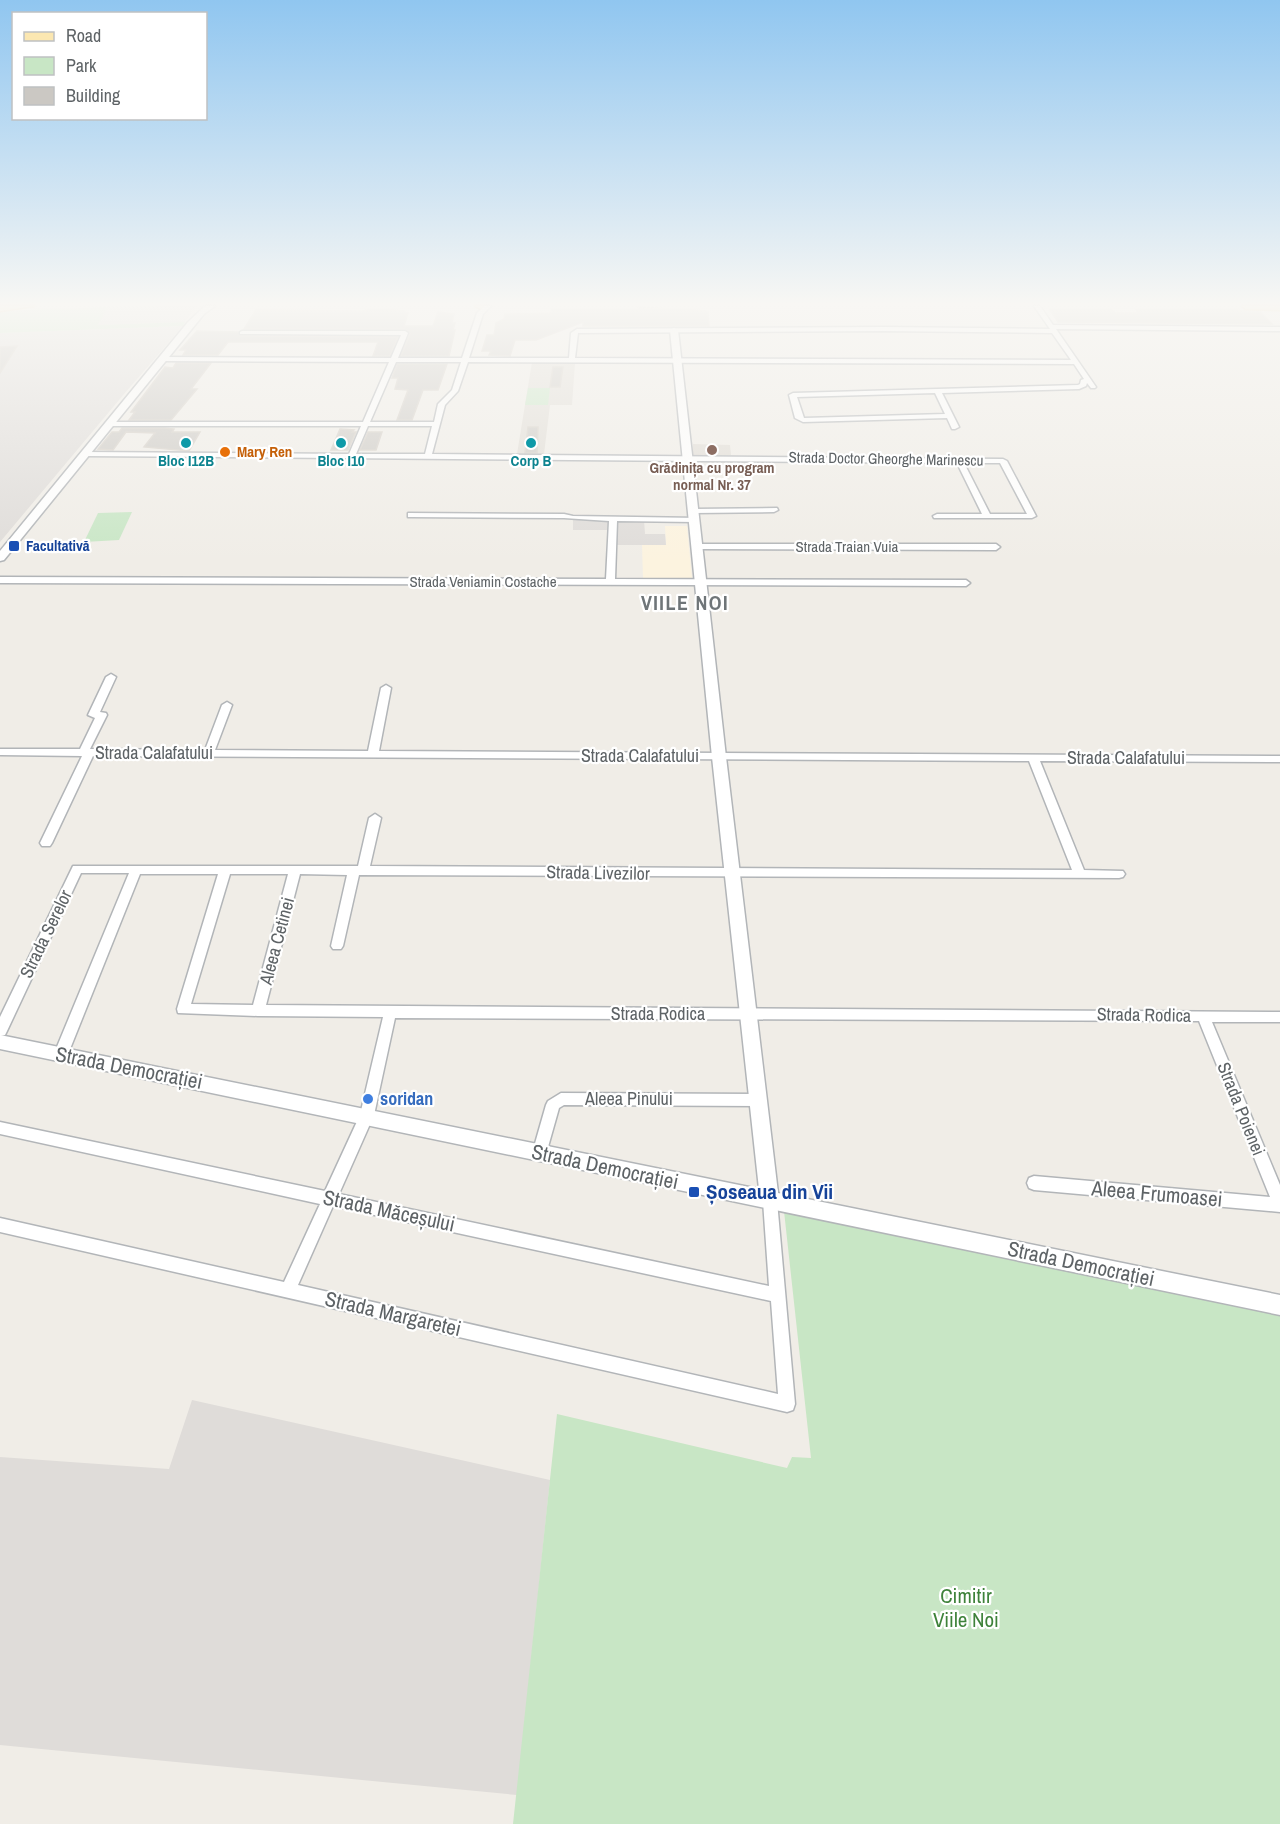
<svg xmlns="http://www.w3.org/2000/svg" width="1280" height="1824" font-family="'Archivo Narrow',sans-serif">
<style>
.commercial{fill:#fcf3df}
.industrial{fill:#dfdcd9}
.education{fill:#e0dcd5}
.green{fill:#c8e6c5}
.building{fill:#cbc8c3;stroke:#d4cec6;stroke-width:1.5}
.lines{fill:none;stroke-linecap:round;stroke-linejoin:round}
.minor-casing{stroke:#b2b5b8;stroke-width:3}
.tertiary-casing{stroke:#b2b5b8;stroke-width:3}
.primary-casing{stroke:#eab866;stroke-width:3}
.minor{fill:#fff;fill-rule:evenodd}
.tertiary{fill:#fff;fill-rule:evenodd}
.primary{fill:#fbe7b1;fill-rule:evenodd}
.culture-dot{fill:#0f9aa8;stroke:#fff;stroke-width:2}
.education-dot{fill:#8d6e63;stroke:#fff;stroke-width:2}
.food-dot{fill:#e8710a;stroke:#fff;stroke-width:2}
.transit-dot{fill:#1a4fb4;stroke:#fff;stroke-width:2}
.shop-dot{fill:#3f7fe0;stroke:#fff;stroke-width:2}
.labels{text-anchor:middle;stroke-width:4.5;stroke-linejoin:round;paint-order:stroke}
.far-food-label{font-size:15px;font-weight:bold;fill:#c56008;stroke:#fff;text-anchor:start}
.far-street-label{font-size:15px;fill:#5e6366;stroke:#fff}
.far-culture-label{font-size:15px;font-weight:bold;fill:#0d838f;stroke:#fff}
.far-education-label{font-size:15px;font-weight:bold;fill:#785e54;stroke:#fff}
.far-transit-label{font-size:15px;font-weight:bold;fill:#164399;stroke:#fff;text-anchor:start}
.street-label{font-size:18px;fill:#5e6366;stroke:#fff}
.shop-label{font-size:18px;font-weight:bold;fill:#366cbe;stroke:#fff;text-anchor:start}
.far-district-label{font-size:20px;font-weight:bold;letter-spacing:1.5px;fill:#6f7578;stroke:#fff}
.near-street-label{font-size:21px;fill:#5e6366;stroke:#fff}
.near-transit-label{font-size:21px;font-weight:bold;fill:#164399;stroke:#fff;text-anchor:start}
.near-park-label{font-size:21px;fill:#3e823a;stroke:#fff}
</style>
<rect width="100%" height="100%" fill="#f0ede7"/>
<!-- commercial -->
<polygon class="commercial" points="665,526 687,526 692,578 643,579 642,545 666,545"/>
<!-- industrial -->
<g class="industrial">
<polygon points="196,306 185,322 97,325 108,307"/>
<polygon points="183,326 124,394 0,542 0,333"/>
<polygon points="573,519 644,520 645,534 665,534 666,545 616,545 616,530 573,530"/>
<polygon points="192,1400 550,1480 517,1795 0,1745 0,1457 169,1469"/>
</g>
<!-- education -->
<g class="education">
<polygon points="532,362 575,363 572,405 550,405 544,454 517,454"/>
<polygon points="693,444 730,445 731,455 693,455"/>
</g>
<!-- green -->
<g class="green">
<polygon points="108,307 98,325 185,322 183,326 0,333 0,311"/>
<polygon points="528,388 550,388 548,405 525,405"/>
<polygon points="132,512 119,540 84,542 98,513"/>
<polygon points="784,1211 1280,1312 1280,1824 513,1824 557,1414 787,1468 792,1457 811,1458"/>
</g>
<!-- building -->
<g class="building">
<polygon points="638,307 708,311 709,326 583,326 583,322 536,340 515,340 510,356 489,355 491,351 482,351 487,335 494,335 496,323 504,319 505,314 551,313 552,309 638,310"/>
<polygon points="373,309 405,311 404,313 408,313 404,326 433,326 438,312 454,314 452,323 455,323 453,330 455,330 449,356 401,356 410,334 405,329 244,329 256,310 362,311"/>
<polygon points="1050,310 1112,310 1115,313 1139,313 1136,310 1235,310 1260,312 1272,324 1058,322"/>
<polygon points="197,331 238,332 240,336 398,337 390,356 373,356 378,342 228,342 218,355 183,355 186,350 180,350"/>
<polygon points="17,346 0,373 0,347"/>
<polygon points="176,363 211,363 191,389 197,389 171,420 129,420 135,412 131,412 165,367 173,368"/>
<polygon points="397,364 447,364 438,390 423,390 412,420 397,420 408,390 395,389 398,378 392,378"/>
<polygon points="553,367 563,367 560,387 550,387"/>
<polygon points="528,427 538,427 537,453 525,453"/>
<polygon points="122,428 165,428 174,429 172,432 200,432 189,451 144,447 155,433 126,432 113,450 98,449 112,432 119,432"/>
<polygon points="340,429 354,430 352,432 356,432 348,450 331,450"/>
<polygon points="368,432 382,432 376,450 360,450"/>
</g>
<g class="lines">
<defs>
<g id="minor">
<path d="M484 306H491L483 314 469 358H569L571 333 577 329 884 327 1050 329 1034 306H1040L1053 325 1280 327V331L1056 329 1096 387 1095 388H1091L1087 383 1086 386 1079 389 942 393 959 427 955 429H952L947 418 803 422 795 418 789 395 793 393 1078 385 1080 384 1081 380 1084 379 1074 364 468 362 458 391 445 405 432 454 1003 459 1007 461 1036 516 1032 518H934L933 516 937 514H982L957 463 85 456 81 454 85 452 349 454 361 426H109L105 424 109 422H363L389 362 163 361 160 359 163 357 391 358 401 335 240 334V332L242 331H405L408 333 398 358H462L477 313ZM884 331 1052 333 1071 360 575 358 578 333ZM396 362H461L452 390 438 404 434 422H370ZM935 393 945 414 804 418 797 397ZM368 426H432L425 454H356ZM964 463H1000L1027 514H990Z"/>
<polygon points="777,508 778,510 774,512 694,513 690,511 694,509"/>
<polygon points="408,513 564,514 573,516 698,518 698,522 695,522 617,521 615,579 966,580 970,583 966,586 0,583 0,577 606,579 609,521 564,518 411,517 408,517"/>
<polygon points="698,544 996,544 1000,547 996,550 695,549 694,547"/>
<path d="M111 674 116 677 100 712 106 713 107 715 90 749 205 750 222 705 227 702 232 705 215 750 368 751 381 688 386 685 391 688 379 751 1280 756V762L1040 761 1084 870 1123 871 1125 874 1123 877 1119 878 359 875 343 946 341 949H333L331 946 347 875 300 874 266 1005 1280 1012V1022H1212L1280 1185V1212L1034 1190 1029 1188 1027 1183 1029 1178 1034 1176 1270 1197 1199 1021 395 1018 374 1115 339 1194 769 1286 763 1201 765 1196 770 1194 775 1196 777 1201 795 1404 793 1410 787 1412 0 1232V1218L284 1282 320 1204 0 1134V1122L325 1191 360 1115 383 1017 258 1016 178 1013 177 1009 218 874H140L68 1054 66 1058 61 1060 56 1058 54 1054 129 873H81L7 1031 5 1035 0 1036V1017L73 866H358L369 818 375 814 381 818 370 866 1072 870 1029 761 93 756 52 843 50 846H42L40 843 82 756 0 755V749H80L95 718 88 715 106 677ZM230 874H288L253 1005 191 1004ZM333 1206 771 1301 778 1394 298 1285Z"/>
<polygon points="561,1093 758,1094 763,1096 765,1100 763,1104 758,1106 564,1105 559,1108 546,1154 544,1159 539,1160 534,1159 532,1154 546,1105 548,1101"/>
</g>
<g id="tertiary">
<polygon points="205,306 215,306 204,314 4,560 0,561 0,551 188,322"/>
<polygon points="674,328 678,330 726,757 778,1193 1280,1295 1280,1315 0,1049 0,1035 759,1189 712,757 670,330"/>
</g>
<g id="primary">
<polygon points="0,306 34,306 0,311"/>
<polygon points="475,306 485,306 481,309"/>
<polygon points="1242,306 1280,306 1280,310 1246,309"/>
</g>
</defs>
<!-- minor casing -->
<use href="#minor" class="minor-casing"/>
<!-- tertiary casing -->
<use href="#tertiary" class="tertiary-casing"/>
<!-- primary casing -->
<use href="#primary" class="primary-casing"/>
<!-- minor -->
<use href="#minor" class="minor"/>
<!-- tertiary -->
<use href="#tertiary" class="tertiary"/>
<!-- primary -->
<use href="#primary" class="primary"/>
</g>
<!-- sky -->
<linearGradient id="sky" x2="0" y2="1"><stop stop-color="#90c6f0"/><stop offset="0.54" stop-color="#f8f7f4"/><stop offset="1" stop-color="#f8f7f4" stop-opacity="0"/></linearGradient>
<rect width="1280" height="562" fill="url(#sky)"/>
<!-- markers -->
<g class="culture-dot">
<circle cx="186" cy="443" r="6"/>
<circle cx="341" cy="443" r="6"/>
<circle cx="531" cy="443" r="6"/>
</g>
<circle class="education-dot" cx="712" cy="450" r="6"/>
<circle class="food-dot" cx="225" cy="452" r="6"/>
<g class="transit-dot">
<rect x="8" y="540" width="12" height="12" rx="3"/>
<rect x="688" y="1186" width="12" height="12" rx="3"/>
</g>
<circle class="shop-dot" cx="368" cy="1099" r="6"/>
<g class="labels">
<!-- far-food labels -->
<g class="far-food-label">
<text x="237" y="457">Mary Ren</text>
</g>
<!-- far-street labels -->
<g class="far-street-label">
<text transform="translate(886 459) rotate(1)" y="5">Strada Doctor Gheorghe Marinescu</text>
<text x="847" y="552">Strada Traian Vuia</text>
<text x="483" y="587">Strada Veniamin Costache</text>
</g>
<!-- far-culture labels -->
<g class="far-culture-label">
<text x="186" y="466">Bloc I12B</text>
<text x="341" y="466">Bloc I10</text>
<text x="531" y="466">Corp B</text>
</g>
<!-- far-education labels -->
<g class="far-education-label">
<text x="712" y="473">Grădinița cu program<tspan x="712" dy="17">normal Nr. 37</tspan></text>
</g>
<!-- far-transit labels -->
<g class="far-transit-label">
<text x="26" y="551">Facultativă</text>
</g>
<!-- street labels -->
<g class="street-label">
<text x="154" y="759">Strada Calafatului</text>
<text x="640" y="762">Strada Calafatului</text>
<text x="1126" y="764">Strada Calafatului</text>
<text transform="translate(598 873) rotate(1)" y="6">Strada Livezilor</text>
<text transform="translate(46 934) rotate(-64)" y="6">Strada Serelor</text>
<text transform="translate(277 941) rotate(-75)" y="6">Aleea Cetinei</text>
<text x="658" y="1020">Strada Rodica</text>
<text transform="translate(1144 1015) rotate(1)" y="6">Strada Rodica</text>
<text x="629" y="1105">Aleea Pinului</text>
<text transform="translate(1241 1109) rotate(68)" y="6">Strada Poienei</text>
</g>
<!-- shop labels -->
<g class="shop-label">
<text x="380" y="1105">soridan</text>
</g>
<!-- far-district labels -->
<g class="far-district-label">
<text x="685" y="610">VIILE NOI</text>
</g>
<!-- near-street labels -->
<g class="near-street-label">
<text transform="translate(129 1068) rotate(11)" y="7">Strada Democrației</text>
<text transform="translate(605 1167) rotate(12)" y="7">Strada Democrației</text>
<text transform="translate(1157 1194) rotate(5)" y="7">Aleea Frumoasei</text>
<text transform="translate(389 1211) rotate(12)" y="7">Strada Măceșului</text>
<text transform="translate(1081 1264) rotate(12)" y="7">Strada Democrației</text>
<text transform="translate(393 1314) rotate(13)" y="7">Strada Margaretei</text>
</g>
<!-- near-transit labels -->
<g class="near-transit-label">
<text x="706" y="1199">Șoseaua din Vii</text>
</g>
<!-- near-park labels -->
<g class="near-park-label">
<text x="966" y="1603">Cimitir<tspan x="966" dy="24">Viile Noi</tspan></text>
</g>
</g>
<!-- legend -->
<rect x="12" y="12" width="195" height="108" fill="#ffffff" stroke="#bfc1c2" stroke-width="1.5"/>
<rect x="24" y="32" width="30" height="9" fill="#fbe7b1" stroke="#bfc1c2" stroke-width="1.5"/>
<text x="66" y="42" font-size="18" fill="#5e6366">Road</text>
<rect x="24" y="57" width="30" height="18" fill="#c8e6c5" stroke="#bfc1c2" stroke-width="1.5"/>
<text x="66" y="72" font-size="18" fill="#5e6366">Park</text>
<rect x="24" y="87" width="30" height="18" fill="#cbc8c3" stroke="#bfc1c2" stroke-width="1.5"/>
<text x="66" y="102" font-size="18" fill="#5e6366">Building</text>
</svg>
